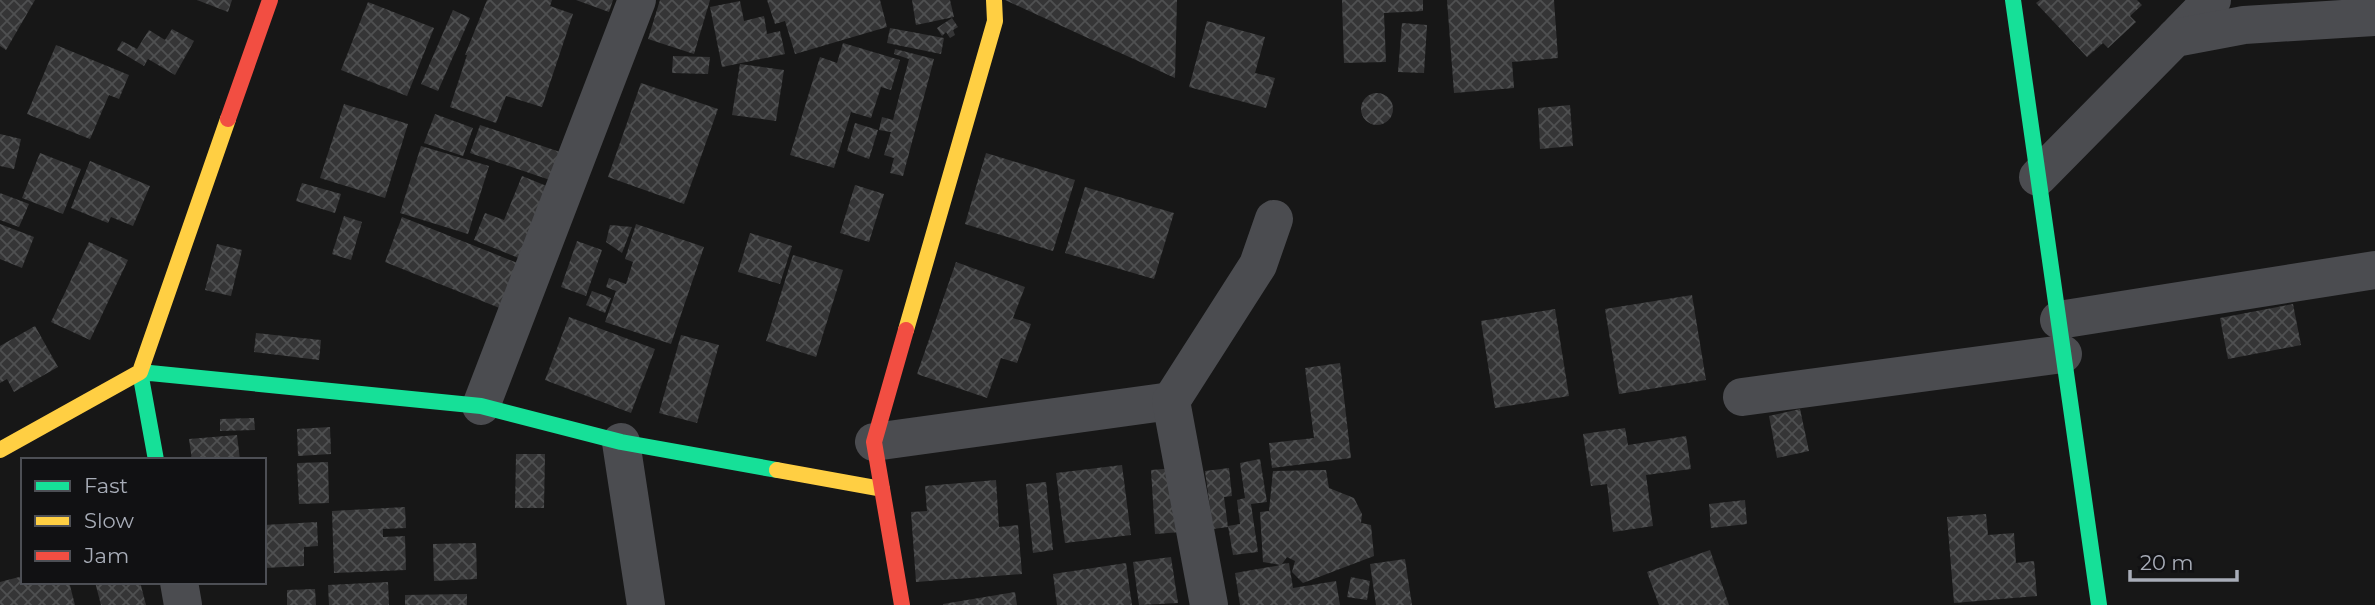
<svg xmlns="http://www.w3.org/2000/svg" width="2375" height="605" font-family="Montserrat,sans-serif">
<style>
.building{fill:url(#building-cross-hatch)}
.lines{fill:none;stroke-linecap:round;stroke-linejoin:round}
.street{stroke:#4b4c50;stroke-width:38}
.fast{stroke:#16e098;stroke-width:16}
.slow{stroke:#ffcf43;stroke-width:16}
.jam{stroke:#f24e42;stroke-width:16}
</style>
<defs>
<pattern id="building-cross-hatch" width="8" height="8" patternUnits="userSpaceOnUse" patternTransform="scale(1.75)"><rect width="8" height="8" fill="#353536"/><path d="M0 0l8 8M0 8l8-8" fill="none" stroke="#4f5051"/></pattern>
</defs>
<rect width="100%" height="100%" fill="#171717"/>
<!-- building -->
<g class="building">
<polygon points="0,0 35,0 6,50 0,46"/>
<polygon points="197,0 232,0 228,12"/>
<polygon points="487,0 552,0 550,6 573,14 542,107 506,96 496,123 450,107 467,55 465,55"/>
<polygon points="576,0 613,0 609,12"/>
<polygon points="660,0 710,0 694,54 648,39"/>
<polygon points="767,0 880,0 887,27 795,54 785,21 775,24"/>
<polygon points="912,0 950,0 954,17 916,25"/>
<polygon points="1005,0 1177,0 1175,78"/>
<polygon points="1342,0 1423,0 1423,11 1384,13 1386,62 1344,63"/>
<polygon points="1447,0 1554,0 1558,58 1512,62 1514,88 1454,93"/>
<polygon points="2040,0 2137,0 2142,5 2130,16 2136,22 2108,48 2103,43 2087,57 2036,3"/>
<polygon points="740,1 744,21 764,16 767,34 780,31 785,54 722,67 710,7"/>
<polygon points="368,2 434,28 407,96 341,70"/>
<polygon points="453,10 470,18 438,91 421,84"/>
<polygon points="952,18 958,27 953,30 955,35 950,38 946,32 942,36 937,28"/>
<polygon points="1207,21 1265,37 1255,73 1275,78 1266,108 1189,87"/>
<polygon points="1402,23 1427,25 1424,73 1398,72"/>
<polygon points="890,28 944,38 941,54 887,43"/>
<polygon points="172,29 194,41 175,75 148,59 144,66 117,50 122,41 137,49 149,30 165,40"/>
<polygon points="843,43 900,60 891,90 881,87 871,118 851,112 834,168 790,155 820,57 837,63"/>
<polygon points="56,45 129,75 119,99 109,95 90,139 27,114"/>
<polygon points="895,49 934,59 903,176 890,173 894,158 884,155 891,132 879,130 882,117 893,120 909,59 894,54"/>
<polygon points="673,56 710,57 708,74 672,73"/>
<polygon points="740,64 784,70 776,121 732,115"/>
<polygon points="641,83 718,109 684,204 608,177"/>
<circle cx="1377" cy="109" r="16"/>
<polygon points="344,104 408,124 385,198 320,178"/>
<polygon points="1570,105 1573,146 1540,149 1538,108"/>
<polygon points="435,114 473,128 463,156 424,143"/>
<polygon points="855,123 878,130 869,159 847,151"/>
<polygon points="480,125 563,153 553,181 470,153"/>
<polygon points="0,134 21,139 14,169 0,166"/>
<polygon points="421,146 489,166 468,234 400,213"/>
<polygon points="40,153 81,169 63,214 22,198"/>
<polygon points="986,153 1075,180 1053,251 965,224"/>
<polygon points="90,161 150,186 133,226 111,217 108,223 71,208"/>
<polygon points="522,176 554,189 526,261 474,240 485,213 504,220"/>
<polygon points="302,183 341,194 335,213 296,201"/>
<polygon points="855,185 884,194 869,242 840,233"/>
<polygon points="1085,187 1174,213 1154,279 1065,253"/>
<polygon points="0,193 29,204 19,227 0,220"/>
<polygon points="344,216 362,222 351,260 332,254"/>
<polygon points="402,217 520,264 502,309 385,262"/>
<polygon points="0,224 34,237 22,268 0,259"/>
<polygon points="636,224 704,247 671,344 605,322 616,291 606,287 609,278 626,284 633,262 625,259"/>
<polygon points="610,225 632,227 622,253 606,242"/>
<polygon points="750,233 792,246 780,284 738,272"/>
<polygon points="577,241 602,250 586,296 561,287"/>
<polygon points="89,242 128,260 90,340 51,322"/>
<polygon points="217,244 242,250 231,296 205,290"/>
<polygon points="793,255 843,270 816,357 766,341"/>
<polygon points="956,262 1025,287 1013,318 1031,324 1017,363 1001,358 987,398 917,374"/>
<polygon points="592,291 611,298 605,313 586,305"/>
<polygon points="1692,295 1706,380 1619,394 1605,309"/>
<polygon points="2293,304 2301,345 2228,359 2220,318"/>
<polygon points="1555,309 1569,396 1495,408 1481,321"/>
<polygon points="569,317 655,349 631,413 545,380"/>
<polygon points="35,326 58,367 14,392 7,379 0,383 0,346"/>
<polygon points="256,333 321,340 319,360 254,352"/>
<polygon points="681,335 719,345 697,423 659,413"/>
<polygon points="1340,363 1351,458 1272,468 1269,443 1314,438 1305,368"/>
<polygon points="1800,409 1809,451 1777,458 1769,416"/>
<polygon points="254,418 255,430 220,431 220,419"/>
<polygon points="330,427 331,454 298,456 297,429"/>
<polygon points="1625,428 1628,445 1686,436 1691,469 1646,475 1653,526 1613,532 1607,484 1591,486 1583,434"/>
<polygon points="237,435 240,460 192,460 189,439"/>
<polygon points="516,454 545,454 544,508 515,508"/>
<polygon points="1260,459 1267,502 1251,504 1258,552 1233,555 1228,526 1240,524 1237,500 1245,498 1240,463"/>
<polygon points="328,462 329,503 299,504 297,463"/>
<polygon points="1122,465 1131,535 1065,543 1056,473"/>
<polygon points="1177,468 1181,532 1155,534 1151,470"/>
<polygon points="1229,468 1232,496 1224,497 1228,527 1213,529 1205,471"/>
<polygon points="1326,470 1329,488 1354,498 1362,514 1361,523 1371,525 1374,556 1303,583 1292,572 1295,561 1287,557 1282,564 1289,563 1293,588 1336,581 1340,605 1240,605 1235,573 1281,565 1263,562 1260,512 1269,511 1273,471"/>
<polygon points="996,480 999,527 1018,525 1022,574 916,582 911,512 927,511 925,486"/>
<polygon points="1046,482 1053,550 1033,553 1026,484"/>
<polygon points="1745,500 1747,524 1711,528 1709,504"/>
<polygon points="405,507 406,528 383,529 383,537 405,536 406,570 334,573 332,511"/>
<polygon points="1986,514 1988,535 2014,533 2016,563 2034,561 2037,596 1954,603 1947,517"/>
<polygon points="317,522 318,546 304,547 304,566 264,568 264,525"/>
<polygon points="476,543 477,579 434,581 433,544"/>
<polygon points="1710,550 1729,605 1659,605 1647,572"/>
<polygon points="1171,557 1178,603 1139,605 1133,562"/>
<polygon points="1405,559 1412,605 1376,605 1370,564"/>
<polygon points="1126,563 1132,605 1057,605 1053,574"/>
<polygon points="23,576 23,582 69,582 75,605 0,605 0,582"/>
<polygon points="1351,577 1370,581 1367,600 1347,597"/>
<polygon points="95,582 140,582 146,605 101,605"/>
<polygon points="388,582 389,605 329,605 328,585"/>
<polygon points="315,589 316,605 287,605 287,590"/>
<polygon points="1015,592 1017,605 943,605 943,604"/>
<polygon points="467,594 467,605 405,605 405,595"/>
</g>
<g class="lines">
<!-- street -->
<g class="street">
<polyline points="2175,38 2212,0"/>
<polyline points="2038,177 2175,38 2244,25 2375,17"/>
<polyline points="2059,320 2375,270"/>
<polyline points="1742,397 2063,354"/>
<polyline points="481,406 637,0"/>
<polyline points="621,442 646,605"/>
<polyline points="874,442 1171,401"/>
<polyline points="179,582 183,605"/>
<polyline points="1209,605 1171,401 1258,265 1274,219"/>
</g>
<!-- fast -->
<g class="fast">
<polyline points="2013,0 2099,605"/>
<polyline points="156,460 140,372 481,406 621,442 777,470"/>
</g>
<!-- slow -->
<g class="slow">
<polyline points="906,330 995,21 994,0"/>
<polyline points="0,450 140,372 228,119"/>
<polyline points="777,470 882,489"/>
</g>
<!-- jam -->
<g class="jam">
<polyline points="228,119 270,0"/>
<polyline points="902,605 874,442 906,330"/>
</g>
</g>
<!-- legend -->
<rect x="21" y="458" width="245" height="126" fill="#111113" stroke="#4d4f55" stroke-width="2"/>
<rect x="35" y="481" width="35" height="10" fill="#16e098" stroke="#4d4f55" stroke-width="2"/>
<text x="84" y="493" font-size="21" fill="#a8adb8">Fast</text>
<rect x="35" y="516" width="35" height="10" fill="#ffcf43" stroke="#4d4f55" stroke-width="2"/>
<text x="84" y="528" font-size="21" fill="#a8adb8">Slow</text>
<rect x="35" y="551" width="35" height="10" fill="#f24e42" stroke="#4d4f55" stroke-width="2"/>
<text x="84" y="563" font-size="21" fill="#a8adb8">Jam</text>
<!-- scale -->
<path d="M2130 570v10h107v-10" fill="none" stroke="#a8adb8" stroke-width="3.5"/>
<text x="2140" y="570" font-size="21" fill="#a8adb8" stroke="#111113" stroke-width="5" paint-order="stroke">20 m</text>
</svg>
